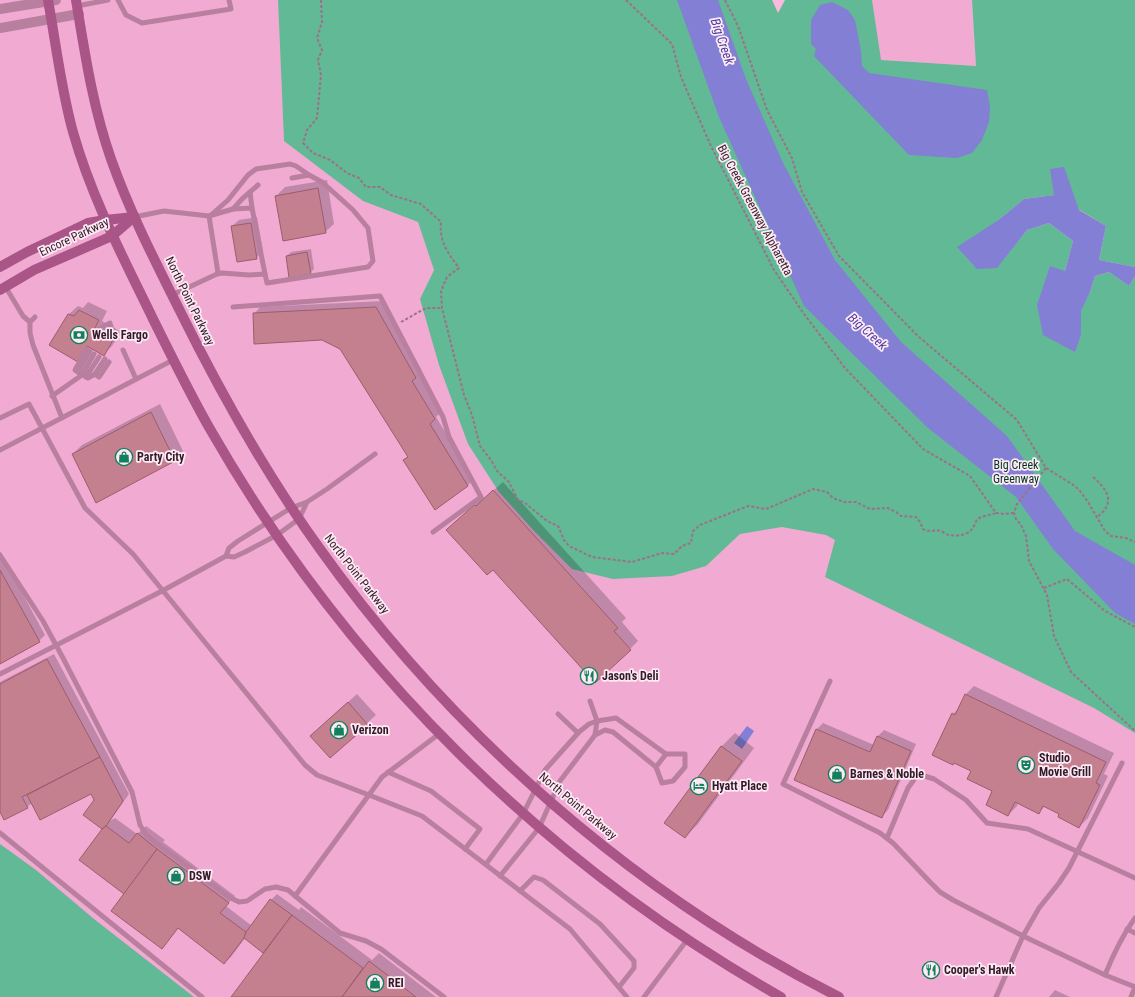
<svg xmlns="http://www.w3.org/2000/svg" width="1135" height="997" font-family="'Roboto Condensed',sans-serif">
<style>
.built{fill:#f1aad2}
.green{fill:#62b995}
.water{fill:#837fd4}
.shadow{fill:#0003}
.building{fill:#c58090;stroke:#9d5c6c}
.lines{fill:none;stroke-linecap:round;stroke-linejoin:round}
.path{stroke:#9d708a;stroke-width:2;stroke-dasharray:3 2;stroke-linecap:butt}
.lane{stroke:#b87f9f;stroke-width:5}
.street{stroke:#b87f9f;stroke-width:10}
.secondary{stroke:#a95588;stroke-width:10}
.labels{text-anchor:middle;stroke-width:3.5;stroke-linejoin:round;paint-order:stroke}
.street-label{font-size:12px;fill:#321b29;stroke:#feeaf4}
.poi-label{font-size:12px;font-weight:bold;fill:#321b29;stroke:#feeaf4;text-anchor:start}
.park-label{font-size:12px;fill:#003523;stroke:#feeaf4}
.water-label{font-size:13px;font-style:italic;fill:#4b3ca0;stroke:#feeaf4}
</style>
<rect width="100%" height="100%" fill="#fab9dd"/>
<!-- built -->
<g class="built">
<polygon points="0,0 278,0 284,141 363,201 418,222 434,270 420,299 795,483 1135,666 1135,997 41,997 0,966"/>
<polygon points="872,0 972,0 976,66 880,60"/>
</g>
<!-- green -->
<g class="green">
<polygon points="278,0 772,0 778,13 785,0 872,0 881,60 976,66 972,0 1135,0 1135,267 1099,260 1106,226 1055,195 1024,199 997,221 997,267 1027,230 1049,223 1073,241 1065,271 1074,352 1081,335 1080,311 1090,292 1095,276 1109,272 1129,286 1135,276 1135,733 1094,708 825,577 835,540 826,535 782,527 740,534 706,566 672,576 613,579 572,569 535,532 499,492 468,444 439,365 420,299 434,270 418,222 363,201 284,141"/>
<polygon points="0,844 36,870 94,919 194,997 0,997"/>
</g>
<!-- water -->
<g class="water">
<polygon points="677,0 718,0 746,79 783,163 835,260 901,342 1007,436 1075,531 1135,565 1135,624 1115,613 1053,549 1016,497 928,428 804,306 719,117"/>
<polygon points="832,2 848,10 855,20 861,51 862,66 869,73 987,90 990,107 989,122 982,140 972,153 957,158 909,155 814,56 816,49 811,44 811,20 820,5"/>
<polygon points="1064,167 1079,210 1106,226 1099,260 1135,267 1135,276 1129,286 1109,272 1095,276 1090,292 1081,311 1081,335 1075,352 1043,335 1037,305 1050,266 1065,271 1073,241 1049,223 1027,230 997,268 977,269 957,247 997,221 1024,199 1054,195 1050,169"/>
<polygon points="747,726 754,731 742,749 734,743"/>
</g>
<!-- shadow -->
<g class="shadow">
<polygon points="327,180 334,224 325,232 276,196 285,187"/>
<polygon points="257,217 263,251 256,258 232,226 239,220"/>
<polygon points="311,249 314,269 310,273 287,256 291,252"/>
<polygon points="383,301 422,371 419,375 441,412 436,417 474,479 468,485 435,509 404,460 408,456 340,348 322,339 254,314 260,307"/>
<polygon points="88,302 107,311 102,321 121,332 112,346 104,354 90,346 86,352 69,314 78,306 83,308"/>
<polygon points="160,404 183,451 174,460 73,454 82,445"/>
<polygon points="503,482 626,618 622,622 638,641 630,649 456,521 483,497 485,498"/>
<polygon points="0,552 45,635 39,641 0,663"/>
<polygon points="54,654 129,794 110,821 115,818 137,834 146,826 165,840 163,842 235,896 226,906 252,926 271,900 277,894 299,910 301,907 372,960 379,953 436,997 232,997 268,948 268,947 263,952 245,938 231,957 224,963 178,928 162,948 103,828 95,800 91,792 32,803 27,807 0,810 0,682"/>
<polygon points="974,686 1114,753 1104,774 1108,776 1088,818 1079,827 1060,814 1045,806 1039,812 1018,802 1017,806 1008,815 994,791 972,770 955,762 953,764 933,755 953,714 960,707 966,694"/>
<polygon points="357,694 376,715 330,757 311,736"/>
<polygon points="823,723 874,745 877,737 884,730 916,744 888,810 882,816 817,729"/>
<polygon points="735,733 754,748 698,824 685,837 665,822 722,746"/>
<polygon points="1055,990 1070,997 1049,997"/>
</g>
<!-- building -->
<g class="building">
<polygon points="318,188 326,233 283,241 275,196"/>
<polygon points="251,223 257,259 237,262 231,226"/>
<polygon points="307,252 311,274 289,278 286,256"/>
<polygon points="376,307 416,378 412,381 435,419 430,424 468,486 435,510 403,460 408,457 340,349 322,340 254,344 253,313"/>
<polygon points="79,310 99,320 94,330 113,340 104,356 87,346 78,362 49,345 68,314 74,316"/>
<polygon points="151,412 175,461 96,503 72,454"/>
<polygon points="493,490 618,628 614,631 631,650 595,683 493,570 487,575 446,530 474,505 476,506"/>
<polygon points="0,570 40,642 0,664"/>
<polygon points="47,659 100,757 22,797 28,808 4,820 0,812 0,684"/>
<polygon points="965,694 1106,762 1096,783 1100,785 1079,828 1058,817 1059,814 1043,806 1039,814 1015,802 1008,816 986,805 992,791 967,779 971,771 954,763 953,765 932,755 952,713 955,715"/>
<polygon points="348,702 368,725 330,758 310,736"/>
<polygon points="816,729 870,752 877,736 911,751 882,818 794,780"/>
<polygon points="721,746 742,761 685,838 664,823"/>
<polygon points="100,757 123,801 106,826 102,829 83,815 94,800 91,794 40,820 27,795"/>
<polygon points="106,826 129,843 137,833 157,849 124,894 79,860 102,829"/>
<polygon points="157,849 229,903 220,913 246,932 244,938 224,964 178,928 162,949 111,911"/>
<polygon points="270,899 292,915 263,953 244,938 246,932"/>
<polygon points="292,915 363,968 342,997 231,997"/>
<polygon points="369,961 416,997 342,997"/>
</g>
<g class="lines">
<!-- path -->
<g class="path">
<path d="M321 0 322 22 317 38 322 50 318 60 321 75 317 118 307 130 303 143 313 153 330 160 347 173 359 178 366 187H380L391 195 421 204 441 222C439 242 448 253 459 268L447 277 441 291 442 308 464 395 472 415 480 446 491 460 497 471 509 482 518 500 525 503 547 521 558 526 564 540 569 546 592 557 632 562 662 553 674 554 682 546 691 543 693 531 700 525 748 506 766 509 813 489 827 492 833 498 844 502H856L870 509 888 508 896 512 901 516 916 517 920 522 923 529C929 533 934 529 941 531 942 531 944 533 946 534 953 537 967 536 972 529 975 526 975 521 978 519 981 516 991 515 996 513"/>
<polyline points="626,0 672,44 681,77 710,144 774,270 804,314 845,368 923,449 970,476 996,513 1004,514 1014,513"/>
<polyline points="725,0 738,26 767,110 792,158 802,192 839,256 919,337 1017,420 1046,468 1075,486 1080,491 1088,502 1105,531 1111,536 1126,538 1135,542"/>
<polyline points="401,322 426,308 442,308"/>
<polyline points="1046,468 1017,504 1014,513 1016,519 1021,525 1026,536 1029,561 1047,595 1054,636 1071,672 1135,731"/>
<path d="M1093 477C1108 490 1116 503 1097 517"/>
<polyline points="1044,588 1067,579 1105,611 1135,627"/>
</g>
<!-- lane -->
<g class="lane">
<polyline points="118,0 126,15 142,23 231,9 229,0"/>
<polyline points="77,6 108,0"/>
<polyline points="250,192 252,208"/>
<polyline points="233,209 242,199 258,185"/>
<polyline points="209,216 218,273"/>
<polyline points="210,216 228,200 248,175 256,169 290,164 296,166 309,175"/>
<polyline points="134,217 164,211 209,216 233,209 252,208 265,274 249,275 222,273 217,274 172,295"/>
<polyline points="265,274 267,283 368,267 373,261 368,228 353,210 322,182 309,175 292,178"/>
<polyline points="5,286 23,316 30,322"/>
<polyline points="233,307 380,296 443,417 449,437 481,497 433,532"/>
<polyline points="35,317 30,322 30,333 33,345 62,418"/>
<polyline points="98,330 110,323"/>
<polyline points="101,332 111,326"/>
<polyline points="105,335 113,330"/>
<polyline points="87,349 75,370 88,378 95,374 99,377 109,362"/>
<polyline points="123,350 136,379"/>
<polyline points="78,372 90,351"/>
<polyline points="95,374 105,359"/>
<polyline points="86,377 99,357"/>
<polyline points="52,396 82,375 94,354"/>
<polyline points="0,418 29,404 85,508 133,554 305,765 317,775 369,795 422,816 570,929 627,997"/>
<polyline points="0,450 173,360"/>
<polyline points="0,555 43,621 63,658 132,792 140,825 147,836 229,897 239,902 247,901 265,889 276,887 288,890 340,933 366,941 381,949 444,997"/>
<polyline points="226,556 229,548 238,541 291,508 307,502 327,489 375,454"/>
<polyline points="0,674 162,591 226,556 234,557 245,552 277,535 299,519 307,502"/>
<polyline points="830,681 783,784 880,833 893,843 930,882 940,892 953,900 1023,936 1105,975 1135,987"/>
<polyline points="558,714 578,733"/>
<polyline points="656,767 662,783 673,781 685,767 685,754 666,754"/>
<polyline points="388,772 431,791 480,829 465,849"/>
<polyline points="0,833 202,997"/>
<polyline points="887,838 908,788 918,774 934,779 966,800 987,823 1028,829 1135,878"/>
<polyline points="486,864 523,814 545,770 579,732 589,724 597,721 616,718 666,754 656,767 613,732 605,730 595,735"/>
<polyline points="500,876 539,828 560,781 595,735 597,721 590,701"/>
<polyline points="520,891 534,877 543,880 600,924 634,961 634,968 619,987"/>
<polyline points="295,896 382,777 439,734"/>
<polyline points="1127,929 1135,933"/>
<path d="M1105 975C1113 955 1122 936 1135 918"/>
<polyline points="644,997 687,940"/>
<polyline points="996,997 1023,936 1039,908 1059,883 1069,868 1122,763"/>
<polyline points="1131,997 1135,987"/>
</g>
<!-- street -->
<g class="street">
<polyline points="0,9 56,0"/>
<polyline points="0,28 79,14"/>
</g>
<!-- secondary -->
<g class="secondary">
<path d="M48 0C56 44 61 89 73 132 92 199 124 259 154 321 172 357 190 394 210 429 346 667 543 862 781 997"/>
<path d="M76 0C85 54 93 108 111 159 129 210 154 259 178 307 220 392 265 473 320 549 452 734 636 895 839 997"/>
<polyline points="0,267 27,252 88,223 105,220 134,217"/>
<polyline points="0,290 34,270 112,236 134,217"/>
</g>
</g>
<!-- icons -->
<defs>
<symbol id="bank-ring" viewBox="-11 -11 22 22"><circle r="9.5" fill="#feeaf4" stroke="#12805c" stroke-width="1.5"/><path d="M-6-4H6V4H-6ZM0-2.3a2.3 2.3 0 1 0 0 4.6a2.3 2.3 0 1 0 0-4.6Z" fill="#12805c"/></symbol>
<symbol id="shop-ring" viewBox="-11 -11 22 22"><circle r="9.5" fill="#feeaf4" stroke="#12805c" stroke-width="1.5"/><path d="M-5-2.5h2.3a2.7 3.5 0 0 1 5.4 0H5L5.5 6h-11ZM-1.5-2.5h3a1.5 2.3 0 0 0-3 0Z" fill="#12805c"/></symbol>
<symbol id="restaurant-ring" viewBox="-11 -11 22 22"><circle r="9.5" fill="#feeaf4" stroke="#12805c" stroke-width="1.5"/><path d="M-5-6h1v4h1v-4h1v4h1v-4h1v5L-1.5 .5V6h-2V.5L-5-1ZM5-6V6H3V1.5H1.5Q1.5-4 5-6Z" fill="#12805c"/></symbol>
<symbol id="theatre-ring" viewBox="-11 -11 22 22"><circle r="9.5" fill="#feeaf4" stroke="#12805c" stroke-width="1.5"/><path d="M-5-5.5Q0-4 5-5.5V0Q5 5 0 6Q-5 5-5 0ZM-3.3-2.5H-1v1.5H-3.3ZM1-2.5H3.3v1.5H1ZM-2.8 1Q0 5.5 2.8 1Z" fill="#12805c"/></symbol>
<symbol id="hotel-ring" viewBox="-11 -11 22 22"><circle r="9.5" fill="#feeaf4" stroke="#12805c" stroke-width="1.5"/><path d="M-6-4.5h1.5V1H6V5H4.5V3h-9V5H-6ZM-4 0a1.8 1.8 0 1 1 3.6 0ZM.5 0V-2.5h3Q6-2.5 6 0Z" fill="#12805c"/></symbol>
</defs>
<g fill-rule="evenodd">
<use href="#bank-ring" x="69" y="325" width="20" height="20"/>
<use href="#shop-ring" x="114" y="447" width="20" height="20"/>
<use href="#restaurant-ring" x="579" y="666" width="20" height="20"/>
<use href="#shop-ring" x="329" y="720" width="20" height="20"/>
<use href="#theatre-ring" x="1016" y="755" width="20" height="20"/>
<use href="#shop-ring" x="827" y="764" width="20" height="20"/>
<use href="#hotel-ring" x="689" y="776" width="20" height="20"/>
<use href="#shop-ring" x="166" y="866" width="20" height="20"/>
<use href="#restaurant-ring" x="921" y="960" width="20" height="20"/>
<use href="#shop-ring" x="365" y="973" width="20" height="20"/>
</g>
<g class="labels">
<!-- street labels -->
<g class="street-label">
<text transform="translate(755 210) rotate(62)" y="4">Big Creek Greenway Alpharetta</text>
<text transform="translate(74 237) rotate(-25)" y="4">Encore Parkway</text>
<text transform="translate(190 301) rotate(64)" y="4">North Point Parkway</text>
<text transform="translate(357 574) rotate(52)" y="4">North Point Parkway</text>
<text transform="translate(578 806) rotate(40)" y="4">North Point Parkway</text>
</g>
<!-- poi labels -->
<g class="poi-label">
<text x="92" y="339">Wells Fargo</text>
<text x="137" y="461">Party City</text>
<text x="602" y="680">Jason's Deli</text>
<text x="352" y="734">Verizon</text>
<text x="1039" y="762">Studio<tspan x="1039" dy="14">Movie Grill</tspan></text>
<text x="850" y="778">Barnes &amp; Noble</text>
<text x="712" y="790">Hyatt Place</text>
<text x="189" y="880">DSW</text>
<text x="944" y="974">Cooper's Hawk</text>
<text x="388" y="987">REI</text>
</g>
<!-- park labels -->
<g class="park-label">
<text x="1016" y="469">Big Creek<tspan x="1016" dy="14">Greenway</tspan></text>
</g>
<!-- water labels -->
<g class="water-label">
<text transform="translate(723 41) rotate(71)" y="5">Big Creek</text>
<text transform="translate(868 331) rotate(42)" y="5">Big Creek</text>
</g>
</g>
</svg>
